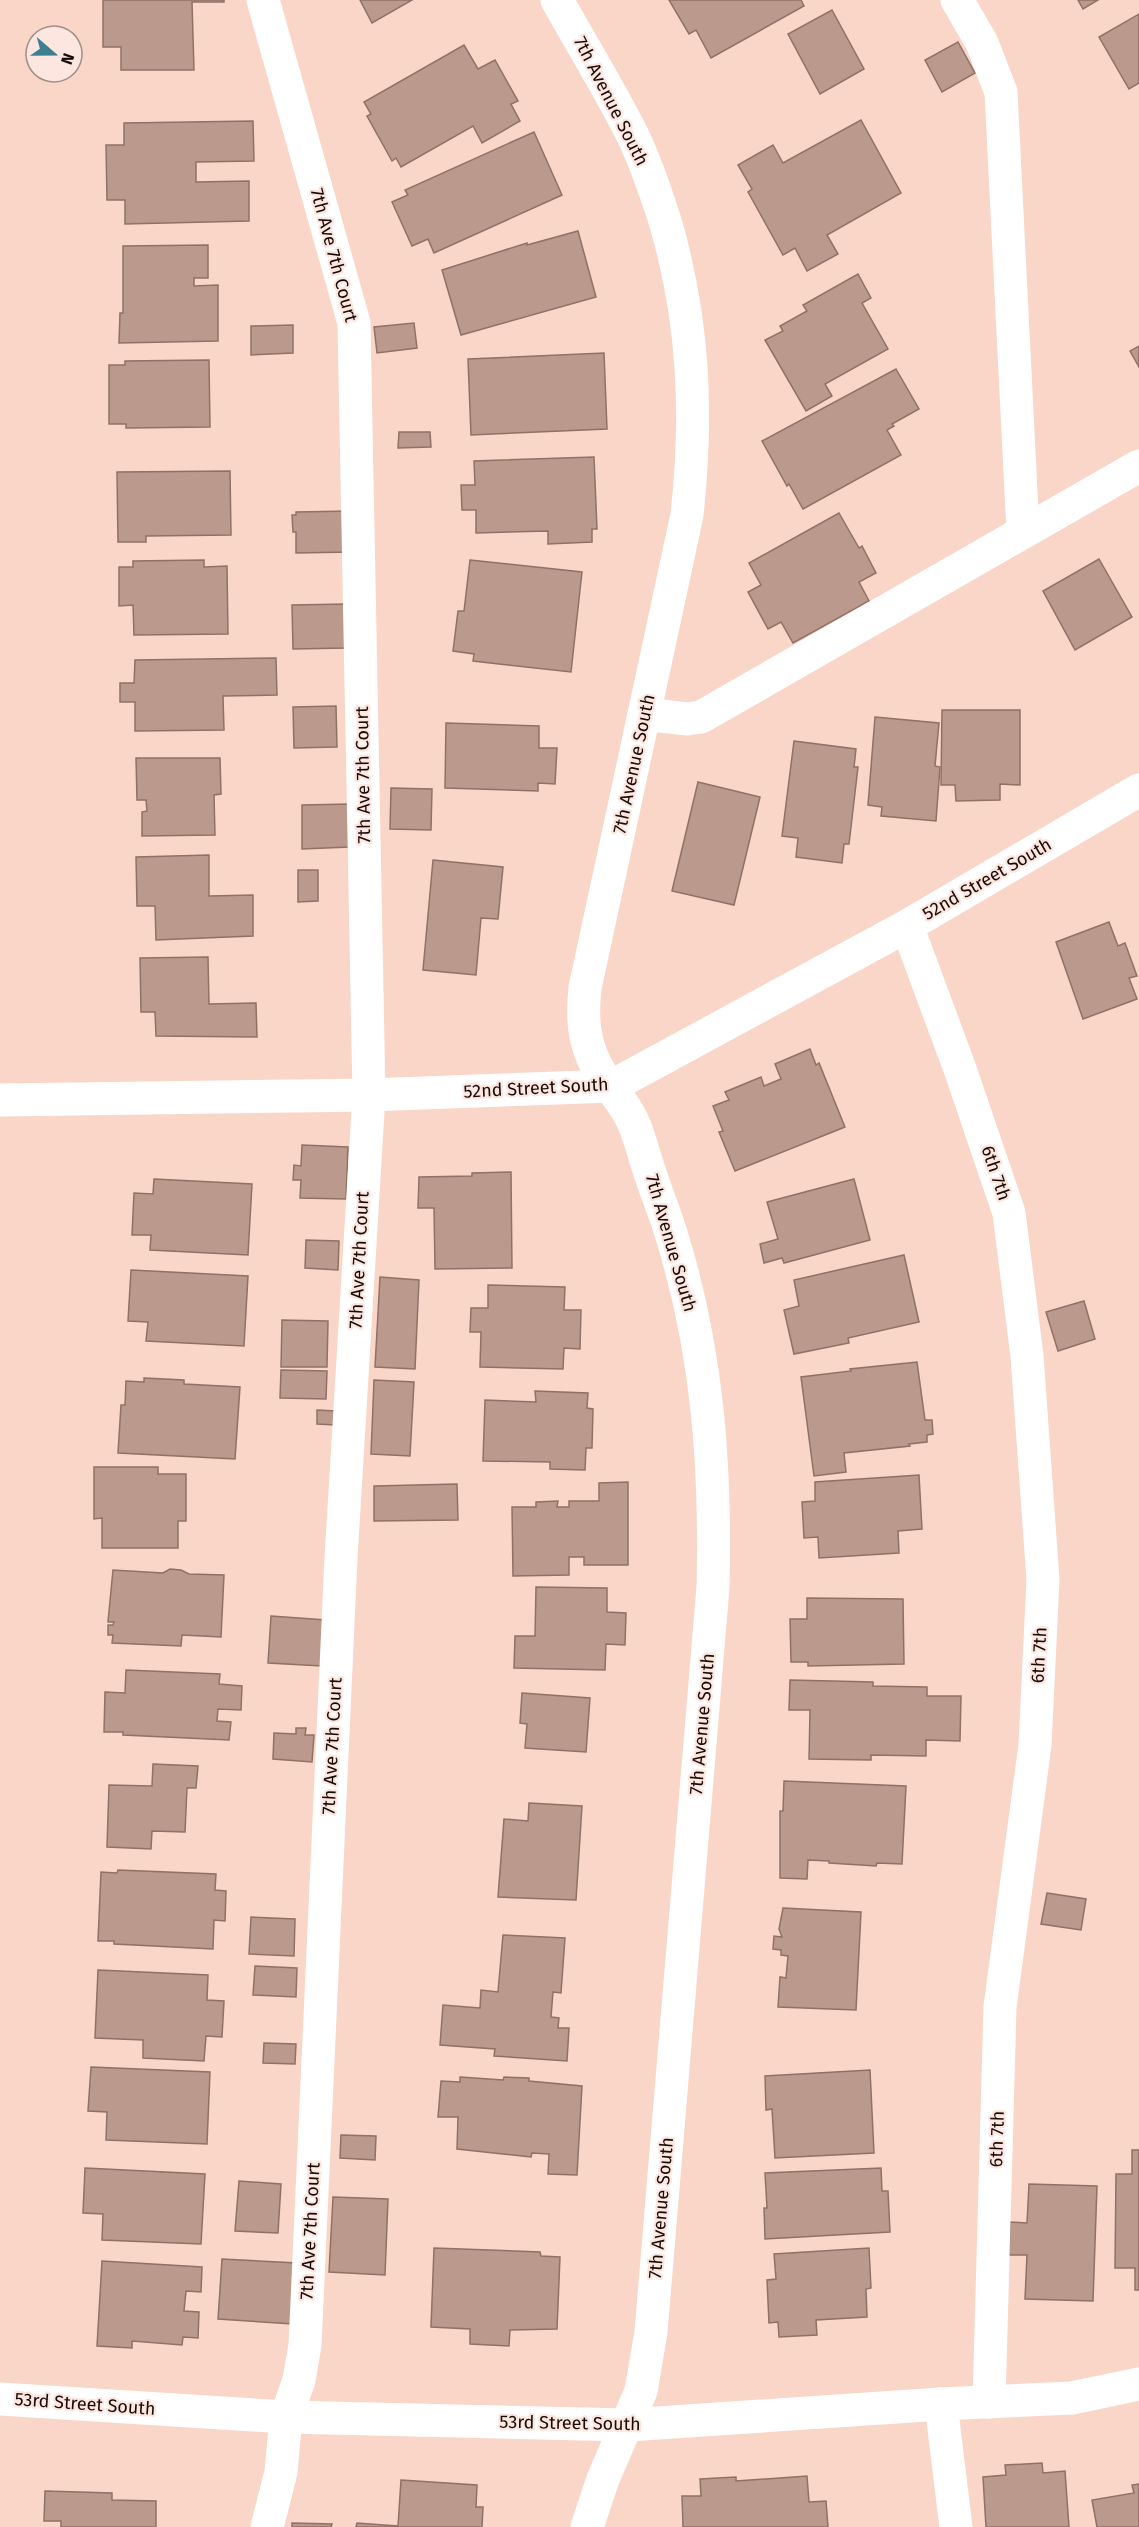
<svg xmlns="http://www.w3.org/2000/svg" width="1139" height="2527" font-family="'Fira Sans',sans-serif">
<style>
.building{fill:#bb998d;stroke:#917165;stroke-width:1.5}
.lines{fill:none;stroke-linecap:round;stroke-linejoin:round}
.minor{stroke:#fff;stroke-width:33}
.labels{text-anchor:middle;stroke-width:4.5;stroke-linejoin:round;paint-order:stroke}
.street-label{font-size:18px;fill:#160b07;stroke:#fde6df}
</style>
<rect width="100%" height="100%" fill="#fad6c9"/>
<!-- building -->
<g class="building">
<polygon points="103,0 224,0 224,2 192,2 194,70 121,70 121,47 103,47"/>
<polygon points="360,0 412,0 372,23"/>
<polygon points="669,0 801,0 804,6 711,58 696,30 689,34"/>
<polygon points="1078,0 1098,0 1083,9"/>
<polygon points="832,10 864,69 820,94 788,34"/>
<polygon points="1139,14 1139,83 1129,89 1099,37"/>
<polygon points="958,42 975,73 942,92 925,60"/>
<polygon points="464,45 478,69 495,60 518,101 511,104 520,121 482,143 473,126 401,167 396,158 392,161 367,116 371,114 364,102"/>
<polygon points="861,120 901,193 827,235 838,254 807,271 795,248 783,255 748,192 752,189 738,165 773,145 783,163"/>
<polygon points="253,121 254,161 196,162 196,182 249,181 249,221 125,224 125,200 107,200 106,145 124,145 124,123"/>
<polygon points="534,132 562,195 434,253 428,239 412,246 392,202 408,195 405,190"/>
<polygon points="578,231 596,297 461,335 442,270 527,243 527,245"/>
<polygon points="208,245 208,278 194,278 194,286 218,285 218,341 119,343 120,313 123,313 123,246"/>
<polygon points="858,274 871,298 862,303 888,349 825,384 832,396 806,411 765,340 783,331 780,326 807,311 803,305"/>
<polygon points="414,323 417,348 377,353 374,327"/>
<polygon points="293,325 293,353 251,355 251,326"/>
<polygon points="1139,346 1139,367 1130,351"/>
<polygon points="604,353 607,429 471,435 468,359"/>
<polygon points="209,360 210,427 126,428 126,424 109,424 109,365 125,365 125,361"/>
<polygon points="896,369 919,409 892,424 894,426 887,430 901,455 803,509 789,484 787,486 762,441"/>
<polygon points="399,432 430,432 431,447 398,448"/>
<polygon points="594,457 597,529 592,529 592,542 548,544 548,531 476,533 476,510 462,510 461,485 475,485 474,461"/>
<polygon points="230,471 231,535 146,536 146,542 118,542 117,472"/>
<polygon points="351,511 351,552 296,553 296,532 293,532 292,515 296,515 296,512"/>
<polygon points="839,513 859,548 862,546 876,573 859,582 869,601 793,643 781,622 768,629 748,592 761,585 749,563"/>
<polygon points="1099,559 1132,617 1075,650 1043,591"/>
<polygon points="204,560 204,567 227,566 228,634 134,635 133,605 119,606 119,567 133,567 133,561"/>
<polygon points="470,560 582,572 571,672 473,661 474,654 453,651 458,611 464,611"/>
<polygon points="346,604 347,648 293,649 292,605"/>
<polygon points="276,658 277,695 223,696 224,730 135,731 135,702 120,702 120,683 134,683 135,660"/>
<polygon points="336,706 337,747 294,748 293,707"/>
<polygon points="942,710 1020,710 1020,785 1000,784 1000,800 956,801 955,785 941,785"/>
<polygon points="875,717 939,723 935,766 940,767 936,821 881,816 882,807 868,805"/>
<polygon points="446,723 539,726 539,748 557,748 555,784 538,783 538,791 445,788"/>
<polygon points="794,741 856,749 854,767 858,767 849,844 844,844 842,863 796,857 798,838 782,836"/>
<polygon points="136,758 220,758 221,794 214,795 215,835 142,836 142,812 147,811 146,800 137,800"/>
<polygon points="698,782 760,797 734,905 672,891"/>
<polygon points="391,788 432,789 431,830 390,829"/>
<polygon points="350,804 350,847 302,849 302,805"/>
<polygon points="209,855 209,896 253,895 253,936 156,940 155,906 137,906 136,857"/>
<polygon points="433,860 503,867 498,919 481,918 476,975 423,970"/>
<polygon points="298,870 318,870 318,901 298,902"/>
<polygon points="1109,922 1118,946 1125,943 1137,976 1129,978 1137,999 1083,1019 1056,942"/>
<polygon points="208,957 209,1004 256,1003 257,1037 156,1036 155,1012 141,1012 140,958"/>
<polygon points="810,1049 816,1065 819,1063 845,1127 735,1171 719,1132 723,1131 713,1106 729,1100 725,1092 761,1077 764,1086 781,1079 775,1064"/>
<polygon points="302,1145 348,1147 346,1199 300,1198 301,1180 293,1180 294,1165 301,1166"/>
<polygon points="511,1172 512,1268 435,1269 434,1208 418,1208 419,1177 472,1176 472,1173"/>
<polygon points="154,1179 252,1184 248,1255 150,1250 151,1235 132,1235 134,1193 153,1194"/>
<polygon points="854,1179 870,1240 784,1263 782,1258 764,1263 760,1244 778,1239 767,1202"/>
<polygon points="306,1240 339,1241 338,1270 305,1268"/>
<polygon points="904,1255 919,1322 848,1338 849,1343 794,1354 784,1310 799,1306 794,1280"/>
<polygon points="131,1270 248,1276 244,1346 146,1341 148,1322 128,1321"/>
<polygon points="380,1277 419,1280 415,1369 375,1367"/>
<polygon points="488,1285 565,1287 564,1310 581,1310 580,1349 564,1348 563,1369 480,1367 481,1332 470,1332 471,1308 488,1308"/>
<polygon points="1084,1301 1095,1339 1058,1351 1046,1312"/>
<polygon points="282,1320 328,1321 327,1367 281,1367"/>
<polygon points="917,1362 925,1420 932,1420 933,1434 927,1435 927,1442 909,1444 910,1446 844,1453 846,1472 814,1476 801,1377 851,1371 850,1369"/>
<polygon points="281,1370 327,1371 326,1399 280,1398"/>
<polygon points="144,1378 184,1380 184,1384 240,1387 235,1459 118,1453 121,1405 125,1405 126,1381 144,1382"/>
<polygon points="374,1380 414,1382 410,1456 371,1454"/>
<polygon points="535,1391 588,1393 587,1408 593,1409 592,1448 586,1448 585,1470 550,1469 550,1462 483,1461 485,1400 536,1402"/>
<polygon points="317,1410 335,1411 335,1425 317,1424"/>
<polygon points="94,1467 158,1467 158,1474 186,1474 186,1521 178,1521 178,1548 102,1548 102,1518 94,1519"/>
<polygon points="919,1475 922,1529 898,1531 899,1553 819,1558 818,1537 804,1538 802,1502 815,1501 815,1482"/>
<polygon points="628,1482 628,1565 584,1565 584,1557 569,1557 569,1575 513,1576 512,1507 536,1507 536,1502 558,1501 557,1507 569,1507 569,1501 599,1501 599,1483"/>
<polygon points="457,1484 458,1520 374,1521 374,1486"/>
<polygon points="170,1569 181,1570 189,1574 224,1575 221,1637 182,1635 181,1646 112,1643 113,1635 108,1635 108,1625 113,1625 114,1622 108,1622 113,1570 163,1573"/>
<polygon points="536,1587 607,1588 607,1612 626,1613 625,1645 606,1644 605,1670 514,1668 515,1636 535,1636"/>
<polygon points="807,1598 903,1599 904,1664 808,1666 808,1662 791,1662 790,1619 807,1619"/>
<polygon points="271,1616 326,1620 322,1666 268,1663"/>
<polygon points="126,1670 220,1674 219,1684 242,1686 241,1710 218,1709 217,1721 231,1722 229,1740 123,1735 123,1732 104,1732 105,1692 125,1693"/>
<polygon points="790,1680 873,1682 873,1686 927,1687 927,1696 961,1696 960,1741 926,1740 926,1756 871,1755 871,1760 809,1759 810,1710 789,1710"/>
<polygon points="522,1693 590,1698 586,1752 525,1748 527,1724 520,1723"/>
<polygon points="296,1728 306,1728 305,1735 314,1735 312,1762 273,1759 274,1733 296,1734"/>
<polygon points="153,1764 198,1766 196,1788 187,1788 185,1832 152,1831 151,1849 107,1847 109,1785 152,1786"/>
<polygon points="784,1781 906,1786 902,1864 877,1863 876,1866 829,1863 829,1861 808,1860 807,1879 780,1878 780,1811 783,1811"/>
<polygon points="529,1803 582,1806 576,1900 498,1897 504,1819 528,1821"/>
<polygon points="118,1870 216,1874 215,1890 226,1891 225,1921 214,1920 213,1949 114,1944 114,1941 98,1941 101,1872 117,1873"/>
<polygon points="1047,1893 1086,1899 1081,1930 1041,1924"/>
<polygon points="783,1908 861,1912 856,2010 778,2007 780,1977 786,1978 788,1956 781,1955 781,1950 773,1949 774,1936 782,1937 779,1929"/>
<polygon points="251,1917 295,1919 294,1956 249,1954"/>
<polygon points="503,1935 565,1938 561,1993 553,1992 551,2017 559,2018 558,2028 569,2028 567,2061 494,2056 495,2049 440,2045 443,2005 480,2008 481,1990 498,1992"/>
<polygon points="255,1966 297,1968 296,1997 253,1995"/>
<polygon points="98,1970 208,1975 207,2000 224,2001 222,2037 206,2036 204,2061 143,2058 143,2040 95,2038"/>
<polygon points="264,2043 296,2044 295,2064 263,2063"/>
<polygon points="91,2067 210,2072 207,2144 106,2140 107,2112 88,2111"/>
<polygon points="870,2070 874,2153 775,2158 772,2109 766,2110 765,2076"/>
<polygon points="460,2077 503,2080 504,2077 529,2078 529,2081 582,2086 577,2175 548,2174 549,2154 532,2153 531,2157 457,2149 458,2117 438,2117 441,2081 460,2082"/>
<polygon points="341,2135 376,2136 375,2160 340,2158"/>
<polygon points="1132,2150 1139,2150 1139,2290 1135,2290 1135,2268 1115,2268 1116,2174 1132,2174"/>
<polygon points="85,2168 205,2174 201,2244 102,2240 103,2214 83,2213"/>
<polygon points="881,2168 882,2191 888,2191 890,2232 765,2239 764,2208 767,2208 765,2173"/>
<polygon points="239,2181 281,2184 278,2233 235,2231"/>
<polygon points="1029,2184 1097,2186 1093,2301 1025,2299 1027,2255 1009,2255 1010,2222 1027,2223"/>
<polygon points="333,2197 388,2199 385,2275 329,2272"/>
<polygon points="434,2248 540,2252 541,2256 560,2257 557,2329 510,2330 509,2346 470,2344 470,2329 431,2327"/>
<polygon points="869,2248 871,2288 866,2289 867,2317 816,2320 817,2335 779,2337 778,2322 769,2323 767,2280 776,2279 774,2254"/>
<polygon points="222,2259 297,2263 293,2324 218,2319"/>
<polygon points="102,2261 202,2267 201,2292 186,2291 184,2311 199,2312 198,2338 183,2337 182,2345 132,2341 132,2348 97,2346"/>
<polygon points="1042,2463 1043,2473 1065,2471 1069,2527 986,2527 983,2477 1006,2475 1005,2465"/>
<polygon points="807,2476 809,2502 826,2501 828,2527 683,2527 682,2496 701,2496 700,2479 736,2477 736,2481"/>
<polygon points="401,2480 477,2485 476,2507 483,2507 482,2527 356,2527 357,2523 398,2526"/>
<polygon points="1139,2484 1139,2527 1097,2527 1092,2500 1134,2493 1132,2485"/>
<polygon points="45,2491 112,2493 112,2500 156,2501 156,2527 61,2527 61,2521 44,2521"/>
<polygon points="292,2523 332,2524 331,2527 292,2527"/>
</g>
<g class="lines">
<!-- minor -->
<g class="minor">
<polyline points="263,0 354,323 369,1095 341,1558 305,2345 299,2380 286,2417 281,2472 267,2527"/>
<path d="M557 0C582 45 610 90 633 136 646 163 656 193 665 221 694 320 698 413 687 515L585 988C582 1016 583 1041 597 1067 608 1087 625 1102 634 1124 641 1141 645 1159 651 1176 658 1197 667 1219 673 1240 708 1355 716 1468 713 1587L651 2332 641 2391 603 2479 587 2527"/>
<polyline points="957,0 982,43 1001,92 1023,532"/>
<polyline points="644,714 687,719 701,717 1139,466"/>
<polyline points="907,926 960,1069 1009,1213 1027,1356 1043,1580 1035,1745 1000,2007 989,2402"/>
<polyline points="0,1100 369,1095 612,1086 907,926 1139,790"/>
<polyline points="0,2399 286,2417 628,2425 941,2404 1072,2398 1139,2384"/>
<polyline points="941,2404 956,2527"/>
</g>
</g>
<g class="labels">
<!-- street labels -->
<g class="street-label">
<text transform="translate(611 101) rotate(63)" y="6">7th Avenue South</text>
<text transform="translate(334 255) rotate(75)" y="6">7th Ave 7th Court</text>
<text transform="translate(634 764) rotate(-78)" y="6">7th Avenue South</text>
<text transform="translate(363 775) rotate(-91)" y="6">7th Ave 7th Court</text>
<text transform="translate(987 879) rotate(-30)" y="6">52nd Street South</text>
<text transform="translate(536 1088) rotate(-3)" y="6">52nd Street South</text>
<text transform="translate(996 1173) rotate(71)" y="6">6th 7th</text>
<text transform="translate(671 1243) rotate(74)" y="6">7th Avenue South</text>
<text transform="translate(359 1260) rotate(-87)" y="6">7th Ave 7th Court</text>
<text transform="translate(1039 1655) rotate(-87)" y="6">6th 7th</text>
<text transform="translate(702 1724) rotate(-85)" y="6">7th Avenue South</text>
<text transform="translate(332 1746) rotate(-87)" y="6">7th Ave 7th Court</text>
<text transform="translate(997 2139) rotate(-88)" y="6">6th 7th</text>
<text transform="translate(661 2208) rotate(-85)" y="6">7th Avenue South</text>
<text transform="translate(310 2231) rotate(-87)" y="6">7th Ave 7th Court</text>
<text transform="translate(85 2404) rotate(4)" y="6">53rd Street South</text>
<text transform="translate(570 2423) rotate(1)" y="6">53rd Street South</text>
</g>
</g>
<!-- north arrow -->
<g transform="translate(54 54) rotate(110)"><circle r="28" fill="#fde6df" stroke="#a18e89" stroke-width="1.5"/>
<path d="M0-4.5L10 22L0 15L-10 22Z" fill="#3d7e91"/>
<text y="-9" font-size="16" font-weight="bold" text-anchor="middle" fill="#160b07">N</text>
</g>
</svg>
